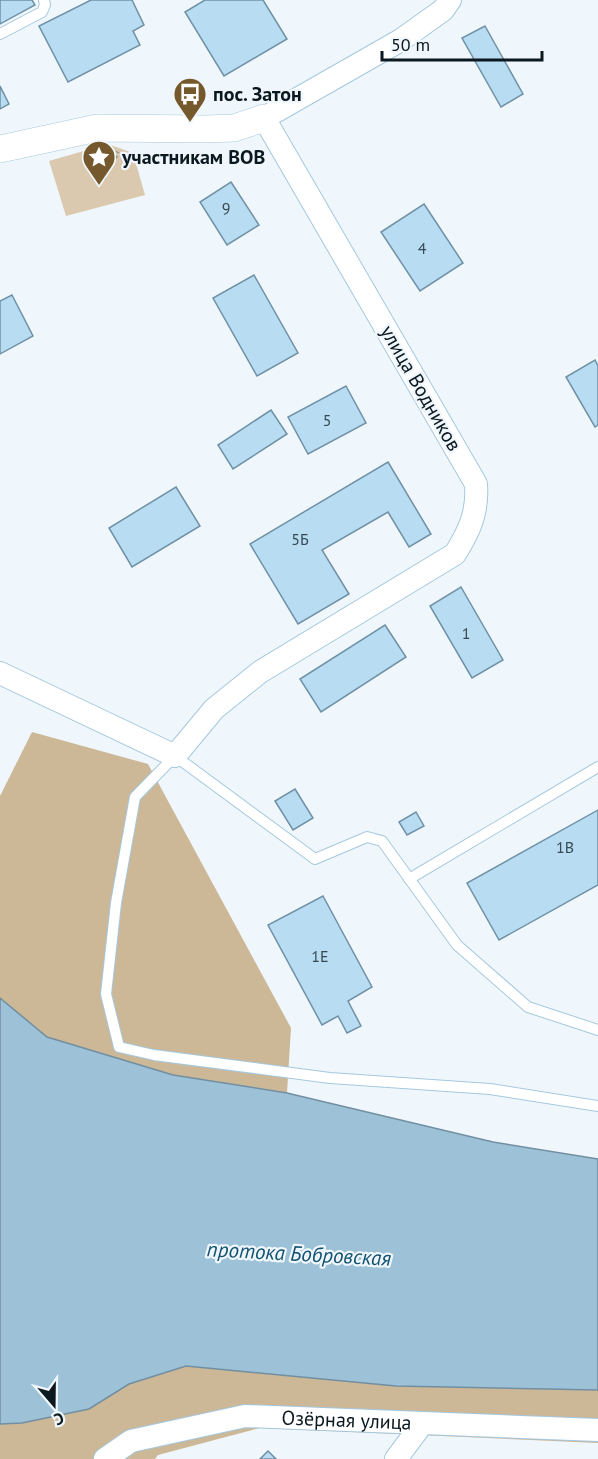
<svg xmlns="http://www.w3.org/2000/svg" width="598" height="1459" font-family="'PT Sans',sans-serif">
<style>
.green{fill:#dac9af}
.forest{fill:#ccb797}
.water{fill:#9dc2d8;stroke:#718fa1;stroke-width:1.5}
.building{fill:#b8dcf2;stroke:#6f91a6;stroke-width:1.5}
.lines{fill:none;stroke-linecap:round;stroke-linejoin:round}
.service-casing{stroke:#a5c8de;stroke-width:12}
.minor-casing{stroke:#a5c8de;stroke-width:24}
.tertiary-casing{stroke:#a5c8de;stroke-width:28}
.path{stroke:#768087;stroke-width:4;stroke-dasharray:3 3;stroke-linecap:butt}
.service{stroke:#fff;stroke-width:10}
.minor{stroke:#fff;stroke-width:22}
.tertiary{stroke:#fff;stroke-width:27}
.labels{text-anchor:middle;stroke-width:4.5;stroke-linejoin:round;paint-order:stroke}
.number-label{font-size:16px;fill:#364954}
.poi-label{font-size:20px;font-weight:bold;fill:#0b1820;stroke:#f0f7fc;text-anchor:start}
.street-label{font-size:20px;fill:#0b1820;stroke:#f0f7fc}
.water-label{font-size:21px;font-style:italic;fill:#115271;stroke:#f0f7fc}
</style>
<rect width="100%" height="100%" fill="#f0f7fc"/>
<!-- green -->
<polygon class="green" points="108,144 133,153 145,195 66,216 49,161"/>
<!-- forest -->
<g class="forest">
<polygon points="32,732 148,764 291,1028 287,1093 173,1075 47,1037 0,998 0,796"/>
<polygon points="186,1366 396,1386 598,1390 598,1443 260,1428 158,1455 155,1459 0,1459 0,1424 22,1423 89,1409 129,1384"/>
</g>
<!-- water -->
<polygon class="water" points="0,998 47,1037 173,1075 287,1093 493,1142 598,1159 598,1390 396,1386 186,1366 129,1384 89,1409 22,1423 0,1424"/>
<!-- building -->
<g class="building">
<polygon points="0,0 32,0 35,5 0,24"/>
<polygon points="91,0 132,0 144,25 133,31 140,45 68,82 39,26"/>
<polygon points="205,0 263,0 287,39 224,76 185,12"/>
<polygon points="485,26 523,94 501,107 462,38"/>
<polygon points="0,86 9,104 0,109"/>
<polygon points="231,182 259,225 227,245 200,202"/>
<polygon points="424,204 463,263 420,291 381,232"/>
<polygon points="254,275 298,353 257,376 213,298"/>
<polygon points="12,295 33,336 0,354 0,301"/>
<polygon points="595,360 598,366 598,425 595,427 566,377"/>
<polygon points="346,386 366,423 308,454 288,417"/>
<polygon points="271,410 287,434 233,469 218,445"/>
<polygon points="388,462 431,534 409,547 388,512 322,550 349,594 298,624 250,544"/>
<polygon points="176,487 200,526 132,567 109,528"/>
<polygon points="461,587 503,660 472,678 430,606"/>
<polygon points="385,625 406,657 321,712 300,679"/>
<polygon points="295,789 313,818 293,830 275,801"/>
<polygon points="598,810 598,885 499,940 467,883"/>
<polygon points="416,812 424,826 407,835 399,822"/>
<polygon points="323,896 372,987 348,1001 361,1026 347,1033 338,1016 322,1025 268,925"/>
<polygon points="268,1451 276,1459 260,1459"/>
</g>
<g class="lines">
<defs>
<g id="service">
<polyline points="0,34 42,12 45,5 44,0"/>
<polyline points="409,879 598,767"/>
<polyline points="598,1030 528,1007 457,945 382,841 367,837 315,859 175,756 135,797 116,903 106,994 119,1047 154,1055 330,1078 490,1089 598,1106"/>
</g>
<g id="minor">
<path d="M0 673 175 756 214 709 260 672 455 554C470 530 478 512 476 484L264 118 401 40 443 10 450 0"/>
<path id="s1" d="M105 1459 131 1441 245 1416 598 1430"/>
<polyline points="396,1459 422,1424"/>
</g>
<polyline id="tertiary" points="0,149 97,128 204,129 234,128 264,118"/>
</defs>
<!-- service casing -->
<use href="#service" class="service-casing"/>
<!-- minor casing -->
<use href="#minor" class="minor-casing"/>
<!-- tertiary casing -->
<use href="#tertiary" class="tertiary-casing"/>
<!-- path -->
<polyline class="path" points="103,179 118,152"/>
<!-- service -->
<use href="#service" class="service"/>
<!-- minor -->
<use href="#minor" class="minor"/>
<!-- tertiary -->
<use href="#tertiary" class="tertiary"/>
</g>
<!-- icons -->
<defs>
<symbol id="bus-pin" viewBox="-11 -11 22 30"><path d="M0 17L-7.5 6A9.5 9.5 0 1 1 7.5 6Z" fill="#75592c" stroke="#f0f7fc"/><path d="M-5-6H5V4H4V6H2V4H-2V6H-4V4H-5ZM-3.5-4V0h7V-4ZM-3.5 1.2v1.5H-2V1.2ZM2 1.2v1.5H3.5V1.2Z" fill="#fff"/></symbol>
<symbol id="sight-pin" viewBox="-11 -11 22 30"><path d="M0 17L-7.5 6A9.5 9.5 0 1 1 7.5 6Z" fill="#75592c" stroke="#f0f7fc"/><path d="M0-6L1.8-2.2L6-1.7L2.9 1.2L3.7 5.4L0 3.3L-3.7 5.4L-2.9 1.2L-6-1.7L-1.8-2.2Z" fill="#fff"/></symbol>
</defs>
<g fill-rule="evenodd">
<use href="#bus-pin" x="171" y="75" width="38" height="52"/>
<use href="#sight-pin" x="80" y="138" width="38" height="52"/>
</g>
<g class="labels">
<!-- number labels -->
<g class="number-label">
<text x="226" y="214">9</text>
<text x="422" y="254">4</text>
<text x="327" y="426">5</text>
<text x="300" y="545">5Б</text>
<text x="466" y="639">1</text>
<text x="565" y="853">1В</text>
<text x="320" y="962">1Е</text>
</g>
<!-- poi labels -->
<g class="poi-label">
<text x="213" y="101">пос. Затон</text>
<text x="122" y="164">участникам ВОВ</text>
</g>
<!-- street labels -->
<g class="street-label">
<text transform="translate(421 388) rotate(60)" y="7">улица Водников</text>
<text dy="7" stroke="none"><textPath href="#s1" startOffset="250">Озёрная улица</textPath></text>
</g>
<!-- water labels -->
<g class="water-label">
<text transform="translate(299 1254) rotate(3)" y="7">протока Бобровская</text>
</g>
</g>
<!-- north arrow -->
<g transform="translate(54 1405) rotate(160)" stroke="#f0f7fc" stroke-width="4.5" paint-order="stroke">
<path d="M0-4.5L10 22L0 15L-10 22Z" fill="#0b1820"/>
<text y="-9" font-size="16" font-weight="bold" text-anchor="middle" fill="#0b1820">С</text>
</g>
<!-- scale -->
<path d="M382 51v9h160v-9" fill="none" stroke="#0b1820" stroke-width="3"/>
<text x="391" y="51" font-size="18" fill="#0b1820" stroke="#f0f7fc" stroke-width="4.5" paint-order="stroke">50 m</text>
</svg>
